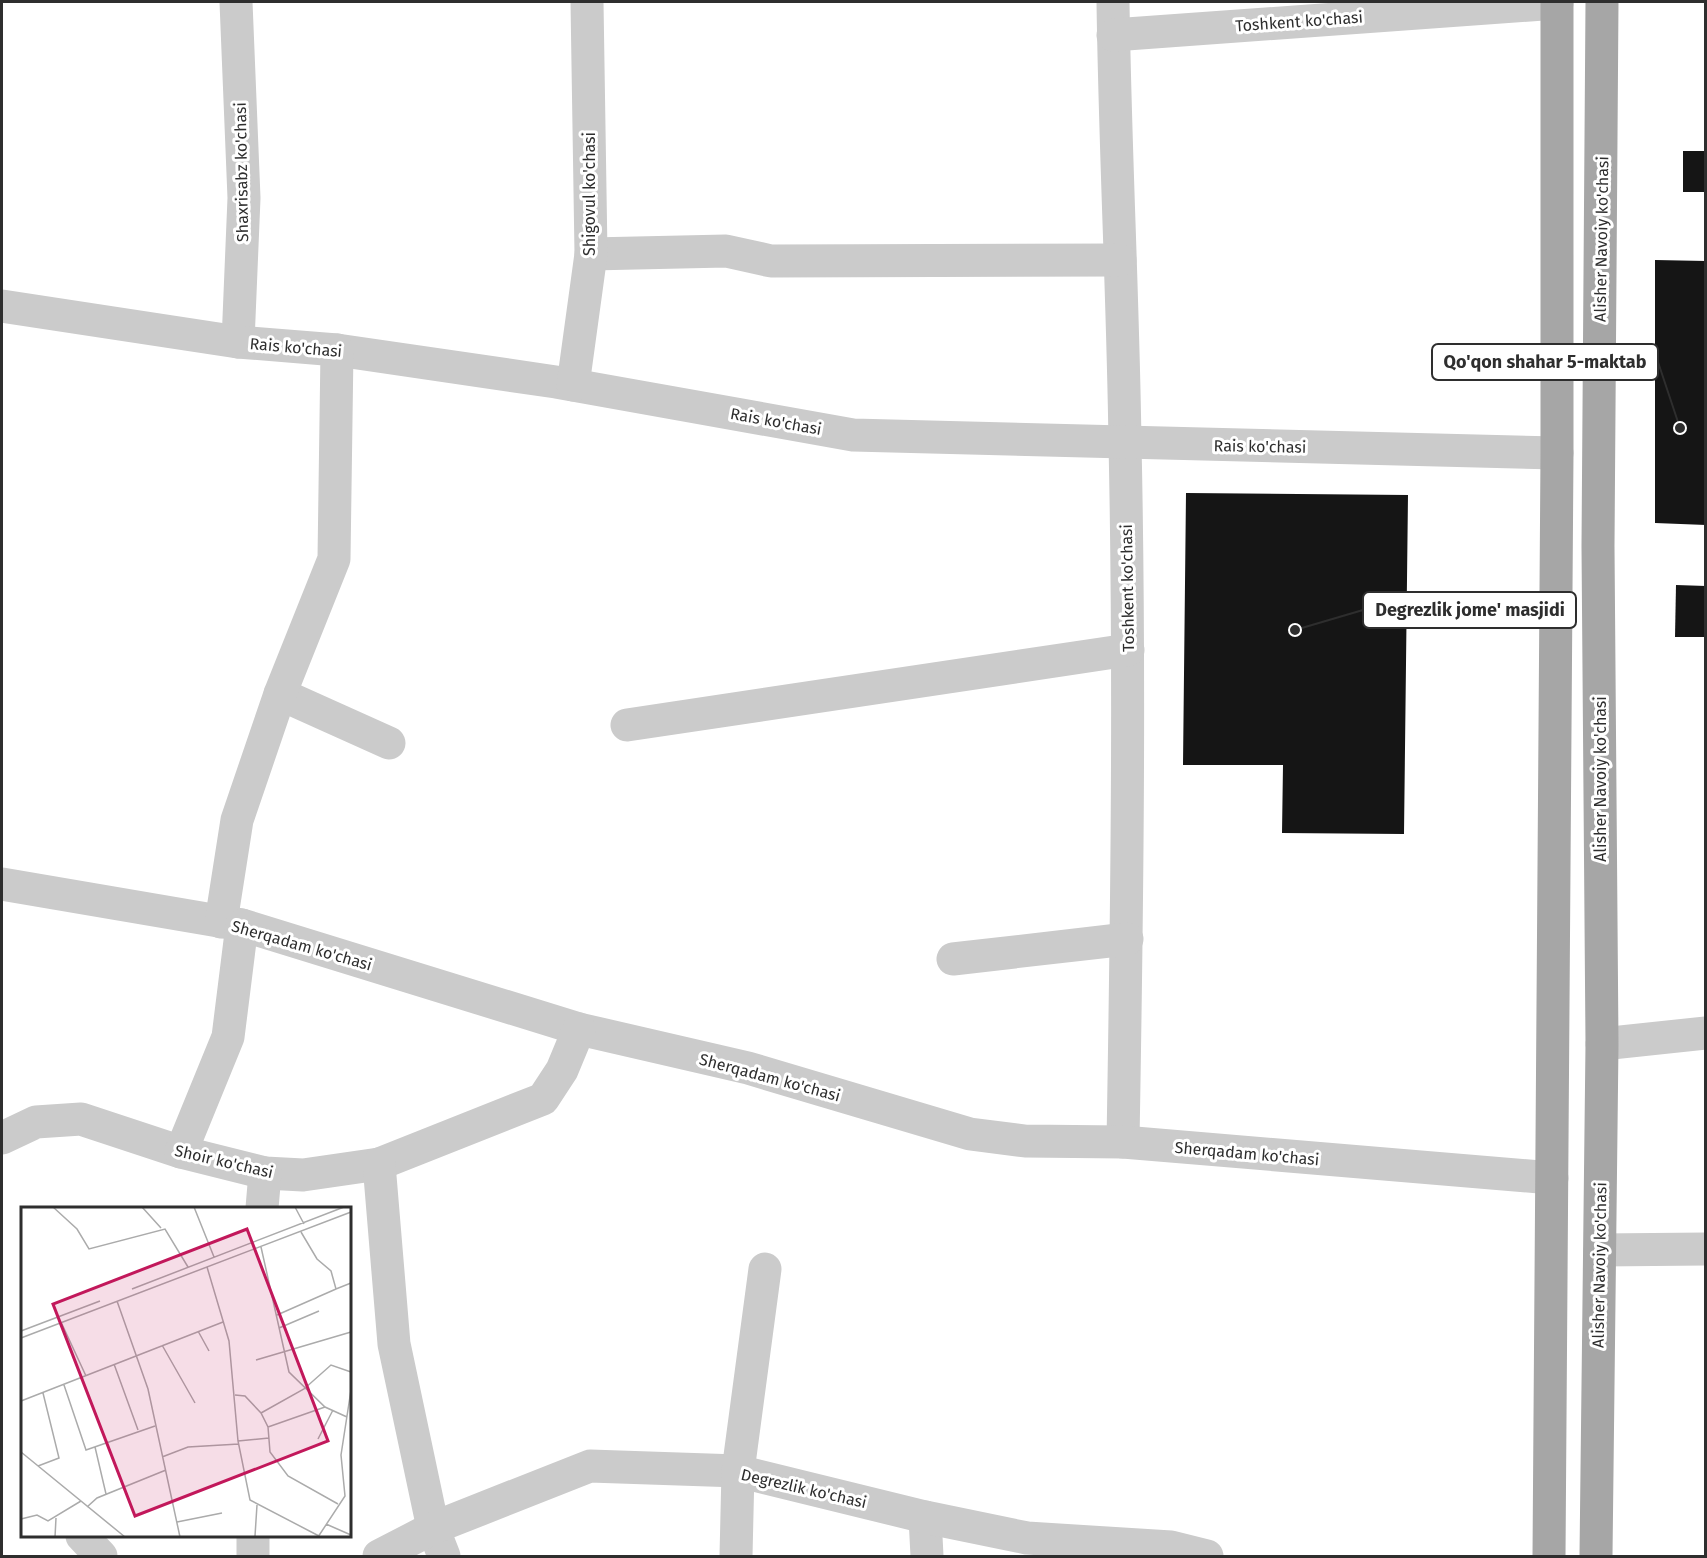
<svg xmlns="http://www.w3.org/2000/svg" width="1707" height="1558" font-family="'Fira Sans',sans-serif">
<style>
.building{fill:#151515}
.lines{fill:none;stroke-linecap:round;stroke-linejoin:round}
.minor{stroke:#cbcbcb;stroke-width:33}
.major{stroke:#a6a6a6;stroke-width:33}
.labels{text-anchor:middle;stroke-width:6;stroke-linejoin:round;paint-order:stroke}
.street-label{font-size:16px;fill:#2e2e2e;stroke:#fff}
.inset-road{fill:none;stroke:#ababab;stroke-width:1.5}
.view{fill:#c2185b;fill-opacity:0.15;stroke:#c2185b;stroke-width:3}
.inset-edge{fill:none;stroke:#2e2e2e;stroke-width:3}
.leader{fill:none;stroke:#2e2e2e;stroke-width:2}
.callout-dot{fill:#2e2e2e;stroke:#fff;stroke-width:2}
.callout{fill:#fff;stroke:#2e2e2e;stroke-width:2}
.callout-label{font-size:18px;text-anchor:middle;font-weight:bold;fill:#2e2e2e}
</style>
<rect width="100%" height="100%" fill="#fff"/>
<!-- building -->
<g class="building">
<rect x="1683" y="151" width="23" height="41"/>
<polygon points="1655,260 1706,261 1706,525 1655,523"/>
<polygon points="1186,493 1408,495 1404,834 1282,833 1283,765 1183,765"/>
<polygon points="1676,585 1706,586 1706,637 1675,637"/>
</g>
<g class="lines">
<!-- minor -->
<g class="minor">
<polyline points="236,2 244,198 238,342"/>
<path d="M1113 2C1115 149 1123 296 1125 443 1130 676 1127 909 1123 1142"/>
<polyline points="1113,35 1557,3"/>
<polyline points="591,254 726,251 771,261 1120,260"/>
<polyline points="2,306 238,342 337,350 556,382 853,435 1557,453"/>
<polyline points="573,385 591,254 587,2"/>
<polyline points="280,694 389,743"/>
<polyline points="627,725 1128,650"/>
<polyline points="2,884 242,925 579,1029 748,1068 970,1134 1025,1141 1123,1142 1552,1178"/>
<polyline points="221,922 237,820 280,694 334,559 337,350"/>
<polyline points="953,959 1127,939"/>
<polyline points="1602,1044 1706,1033"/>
<polyline points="2,1138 36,1122 81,1119 181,1152 265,1173 303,1175 379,1164 543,1099 562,1070 579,1029"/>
<polyline points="181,1152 228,1037 242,925"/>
<polyline points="379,1164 394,1344 433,1528 444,1556"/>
<polyline points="262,1208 265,1173"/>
<polyline points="1600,1250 1706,1249"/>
<polyline points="925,1517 927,1556"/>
<polyline points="82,1536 101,1556"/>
<polyline points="253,1556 253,1536"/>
<polyline points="379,1556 433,1528 590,1466 738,1471 925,1517 1027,1538 1171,1547 1207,1556"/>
<polyline points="736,1556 738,1471 765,1269"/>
</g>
<!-- major -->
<g class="major">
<polyline points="1549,1556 1557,453 1557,2"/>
<polyline points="1596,1556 1602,1044 1598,546 1602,2"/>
</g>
</g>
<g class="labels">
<!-- street labels -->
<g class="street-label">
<text transform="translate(1299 21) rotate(-4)" y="6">Toshkent ko'chasi</text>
<text transform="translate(241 172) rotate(-91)" y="6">Shaxrisabz ko'chasi</text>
<text transform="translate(589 194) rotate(-90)" y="6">Shigovul ko'chasi</text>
<text transform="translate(1601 239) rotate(-89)" y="6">Alisher Navoiy ko'chasi</text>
<text transform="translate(296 347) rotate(5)" y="6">Rais ko'chasi</text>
<text transform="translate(776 421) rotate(10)" y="6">Rais ko'chasi</text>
<text transform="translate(1260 446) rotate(1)" y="6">Rais ko'chasi</text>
<text transform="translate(1127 588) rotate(-91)" y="6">Toshkent ko'chasi</text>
<text transform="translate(1600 779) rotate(-90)" y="6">Alisher Navoiy ko'chasi</text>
<text transform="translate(302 945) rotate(16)" y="6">Sherqadam ko'chasi</text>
<text transform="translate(770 1077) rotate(15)" y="6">Sherqadam ko'chasi</text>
<text transform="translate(1247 1153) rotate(5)" y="6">Sherqadam ko'chasi</text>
<text transform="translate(224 1161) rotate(13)" y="6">Shoir ko'chasi</text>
<text transform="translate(1599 1265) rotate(-89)" y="6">Alisher Navoiy ko'chasi</text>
<text transform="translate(804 1488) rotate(13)" y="6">Degrezlik ko'chasi</text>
</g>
</g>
<!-- overview -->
<g transform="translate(21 1207)">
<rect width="330" height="330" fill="#fff"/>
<path class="inset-road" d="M32 0 56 22 68 42 144 22 167 60M121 0 140 21M173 0 193 50M274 0 283 17M280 25 296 52 310 64 315 82 330 76M240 40 268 165 304 200 326 210M186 60 208 134 217 234 229 293 298 329M111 82 323 0M96 94 127 182 159 330M256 108 315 82M40 115 65 169M258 121 298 104M0 124 79 94M177 124 188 144M0 131 330 5M141 138 174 196M235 153 330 125M93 157 117 223M43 178 65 243 134 219M214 188 224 189 240 206 247 220 249 245 267 269 317 297M0 194 202 115M240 206 283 182 310 158 330 165M247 220 304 200M297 232 312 203M217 234 248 231M74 240 85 287M0 245 104 330M141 250 167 240 218 237M17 259 38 251 22 186M66 300 76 291 145 263M0 312 16 308 27 314 60 294M156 315 201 306M305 317 330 328M234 329 236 298M34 330 35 311M297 330 324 289 320 248 330 183"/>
<path class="view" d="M226 22 307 234 114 309 32 97Z"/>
<rect width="330" height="330" class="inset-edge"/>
</g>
<!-- callouts -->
<path class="leader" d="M1680 428L1658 362M1295 630L1363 610"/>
<g class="callout-dot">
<circle cx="1680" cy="428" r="6"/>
<circle cx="1295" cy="630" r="6"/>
</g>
<g class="callout">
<rect x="1432" y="344" width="226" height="36" rx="6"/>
<rect x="1363" y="592" width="213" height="36" rx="6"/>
</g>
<g class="callout-label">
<text x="1545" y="368">Qo'qon shahar 5-maktab</text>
<text x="1470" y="616">Degrezlik jome' masjidi</text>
</g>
<!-- border -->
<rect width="1707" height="1558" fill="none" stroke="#2e2e2e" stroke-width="6"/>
</svg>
